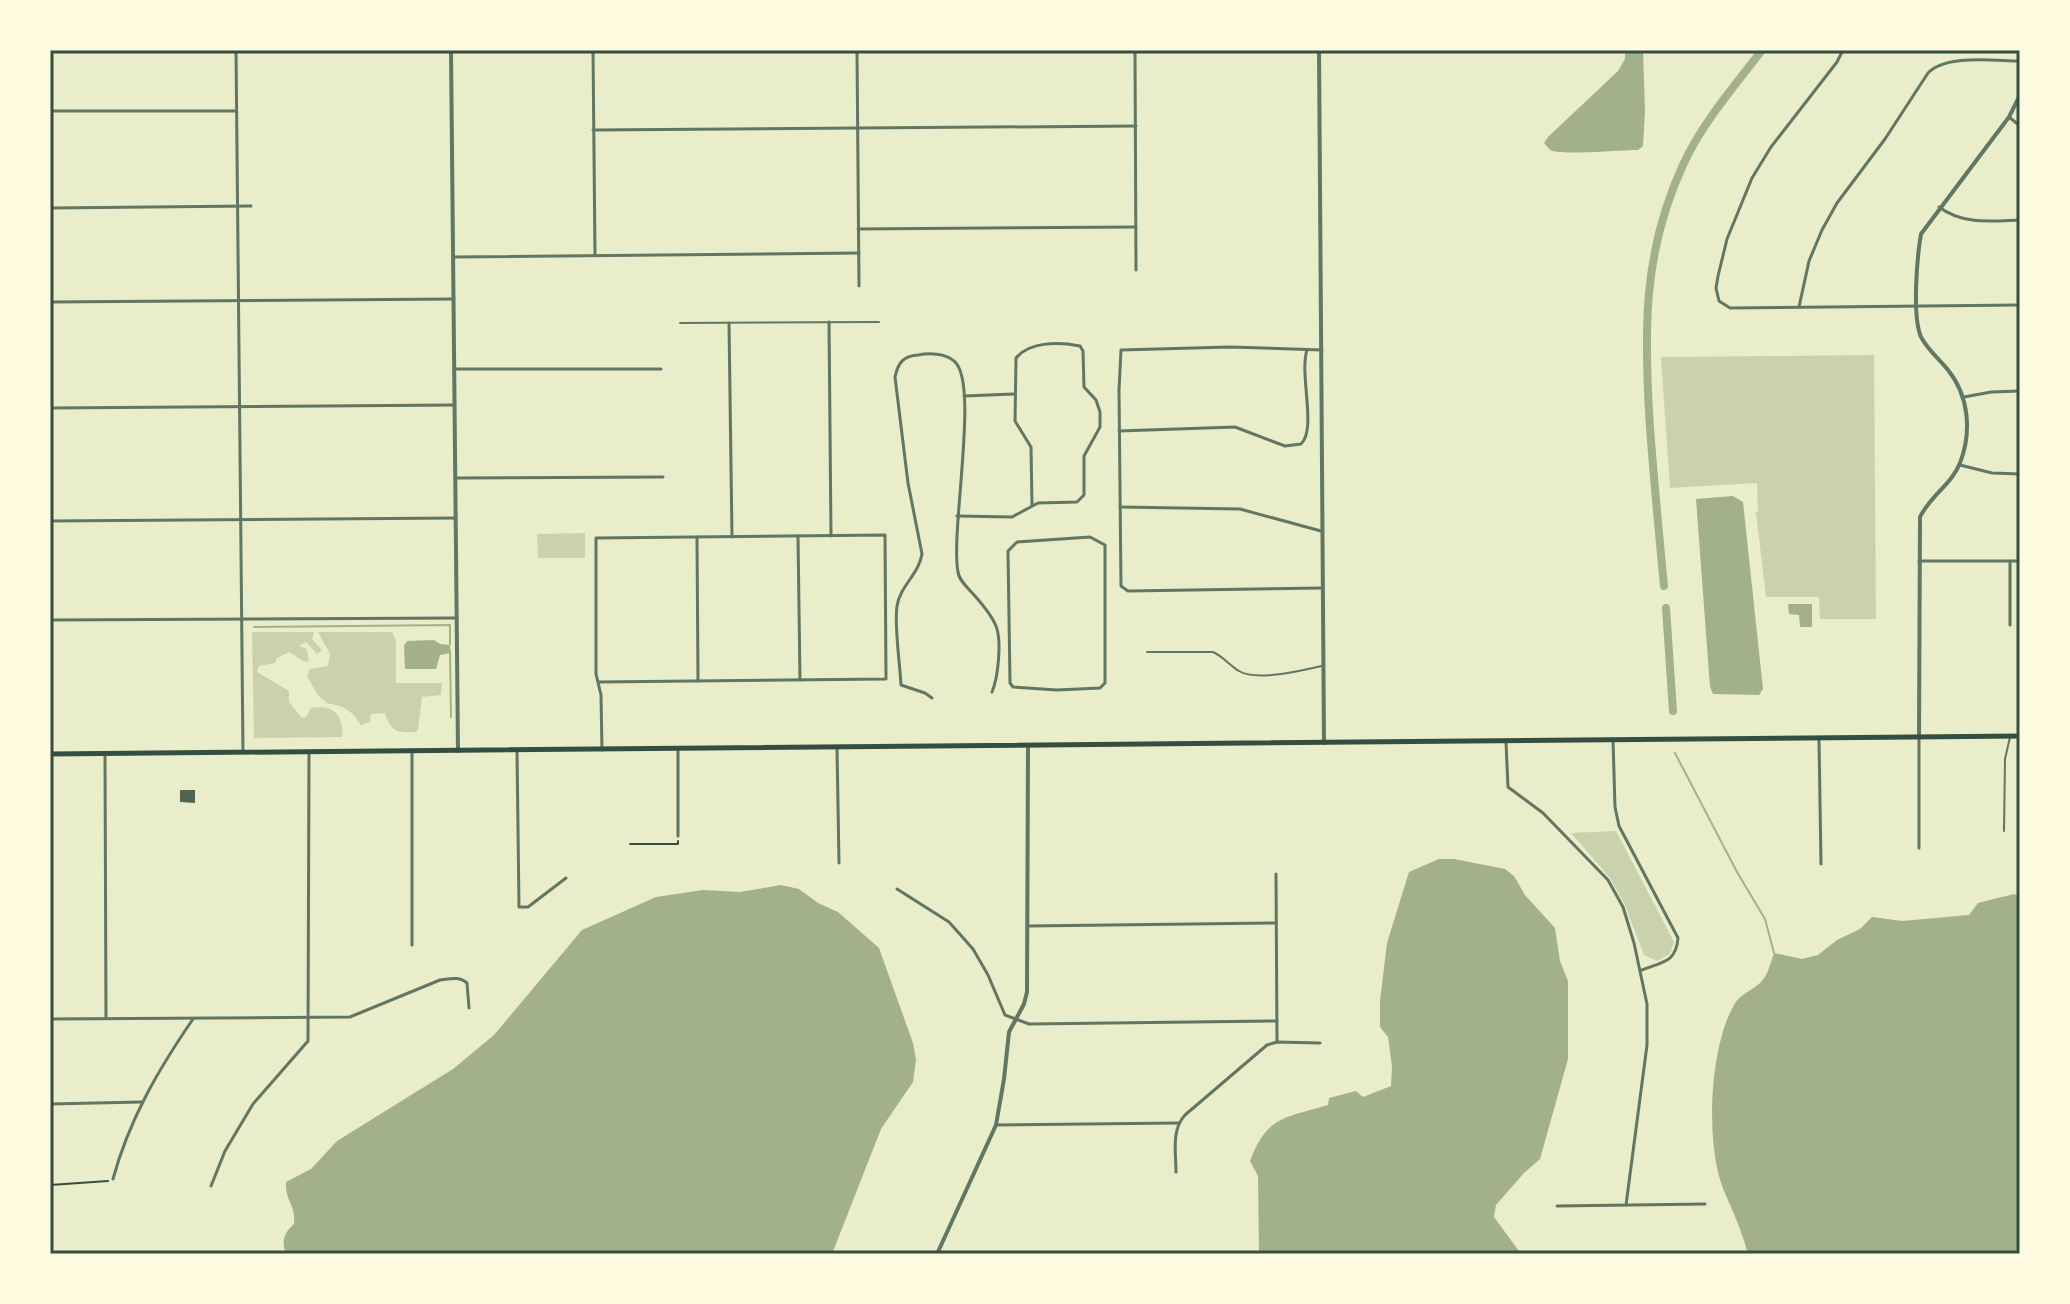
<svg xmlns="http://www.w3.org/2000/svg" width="2070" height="1304" font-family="'Public Sans',sans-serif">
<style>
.green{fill:#cad2ad}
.water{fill:#a3b18a}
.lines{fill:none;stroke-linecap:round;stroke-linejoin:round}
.stream{stroke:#a3b18a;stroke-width:2}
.canal{stroke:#a3b18a;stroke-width:8}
.building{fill:#4f6655}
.path{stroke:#344e41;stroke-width:2}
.service{stroke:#617663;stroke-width:2}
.minor{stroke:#617663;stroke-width:3}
.tertiary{stroke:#617663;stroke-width:4}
.secondary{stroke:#344e41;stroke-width:5}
.neatline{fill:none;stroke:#344e41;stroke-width:3}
</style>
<rect width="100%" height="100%" fill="#e9edc9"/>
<!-- green -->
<g class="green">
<polygon points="1874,355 1876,619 1820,619 1819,597 1766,597 1756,512 1758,511 1757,483 1670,488 1661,357"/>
<polygon points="585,533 585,558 538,558 537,534"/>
<path d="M252 632H314L312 639 322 650 317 654 306 642 299 646 307 649 309 661 305 662 289 652 277 658 275 663 259 666 257 672 289 691V702L302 718 306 717 311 708C333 704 344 714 342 737L254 738Z"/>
<path d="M318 632H392L396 641V683H442L441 695 422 697 418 729 416 732C397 733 390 731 385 713L371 714 370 722 361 725 353 714 343 707 327 703 318 695 307 676 310 669 328 666 330 654Z"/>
<polygon points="1616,831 1674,942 1670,954 1657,961 1644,955 1624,903 1610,878 1571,833"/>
</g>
<!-- water -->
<g class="water">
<path d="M1625 50H1643L1645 111 1643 146 1638 150C1620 150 1568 155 1553 151 1549 150 1547 146 1544 143L1548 137 1618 71 1625 59Z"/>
<polygon points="1733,496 1743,502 1763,689 1759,695 1713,694 1710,687 1696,499"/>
<polygon points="1788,604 1812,604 1812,627 1800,627 1799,615 1789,614"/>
<polygon points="434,640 440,644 450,645 450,653 440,655 436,669 405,669 404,646 407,641"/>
<path d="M1439 859H1454L1505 869 1514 876 1525 895 1555 928 1560 961 1568 981V1059L1540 1159 1524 1173 1496 1205 1494 1217 1521 1254H1259L1258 1176 1250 1161C1267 1115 1286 1118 1328 1105L1329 1098 1356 1091 1363 1097 1391 1086 1392 1066 1388 1037 1380 1027V1001L1387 943 1409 872Z"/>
<path d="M781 885 799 889 818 903 838 912 879 948 913 1043 916 1059 913 1082 881 1129 832 1254H286C281 1241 284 1233 294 1224 296 1204 285 1202 286 1182L311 1169 337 1141 453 1069 494 1035 582 930 656 897 703 890 740 892Z"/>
<path d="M2014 894 2020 896V1254H1748C1742 1231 1733 1212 1724 1191 1705 1146 1709 1048 1734 1005 1739 994 1754 990 1762 981 1768 974 1771 962 1774 953L1802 959 1818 955 1837 940 1860 929 1872 917 1902 921 1969 915 1978 903Z"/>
</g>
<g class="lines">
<!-- stream -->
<g class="stream">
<polyline points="254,627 450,625 450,644"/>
<polyline points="450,650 451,717"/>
<polyline points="1675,753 1737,872 1765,919 1774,953"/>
</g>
<!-- canal -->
<g class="canal">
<path d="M1664 586C1659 534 1654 481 1650 428 1644 335 1642 253 1683 165 1702 123 1734 87 1762 50"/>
<polyline points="1666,608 1673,711"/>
</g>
</g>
<!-- building -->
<polygon class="building" points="180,790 195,790 195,803 180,802"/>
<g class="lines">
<!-- path -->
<g class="path">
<polyline points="630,844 678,844 678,841"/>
<polyline points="50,1185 108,1181"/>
</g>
<!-- service -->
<g class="service">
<polyline points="680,323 879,322"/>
<path d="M1147 652H1213C1224 657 1229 665 1239 671 1257 682 1302 670 1322 666"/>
<polyline points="2004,831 2005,759 2010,737"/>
</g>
<!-- minor -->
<g class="minor">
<polyline points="236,50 243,753"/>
<polyline points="593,50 595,255"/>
<polyline points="857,50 859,286"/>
<polyline points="1135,50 1136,270"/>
<polyline points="1843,50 1837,62 1771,147 1752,178 1727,239 1718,276 1716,288 1719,301 1730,308 2020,305"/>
<polyline points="50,111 236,111"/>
<polyline points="2009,117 2020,126"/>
<polyline points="593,130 1136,126"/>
<path d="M1939 207C1963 225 1991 221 2020 220"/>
<polyline points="50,208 251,206"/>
<polyline points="858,229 1136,227"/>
<polyline points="454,257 859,253"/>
<polyline points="50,302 454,299"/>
<path d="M1799 307 1809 261 1822 230 1837 203 1885 139 1928 73C1946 54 1995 61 2020 61"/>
<polyline points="829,322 831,536"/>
<polyline points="729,323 732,537"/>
<polyline points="1322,350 1230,347 1121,350 1119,390 1121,586 1128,591 1323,588"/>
<polyline points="454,369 661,369"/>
<polyline points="964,396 1014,394"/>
<polyline points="1964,397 1991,392 2020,391"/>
<polyline points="50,408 455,405"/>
<path d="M1119 431 1235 427 1285 446 1301 444C1317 429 1299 374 1307 350"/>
<polyline points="1960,465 1992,473 2020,474"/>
<polyline points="456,478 663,477"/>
<polyline points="1120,507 1240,509 1321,531"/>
<path d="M957 516 1012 517 1038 503 1077 502 1084 495V456L1100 427V412L1096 400 1084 387 1083 351 1080 346C1059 342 1030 341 1016 358L1015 421 1031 447 1032 506"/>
<polyline points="50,521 456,518"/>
<polyline points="798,536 800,680"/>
<polyline points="697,537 698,681"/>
<polygon points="1090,537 1105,545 1105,683 1100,688 1057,690 1013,687 1010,683 1008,551 1017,542"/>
<polyline points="1919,561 2020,561"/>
<polyline points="50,620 457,618"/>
<polyline points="2010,625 2010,561"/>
<polyline points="599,682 886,679 885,535 596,538 596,674 601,695 602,750"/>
<path d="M932 698 925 693 901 685C900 663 894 626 897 606 900 586 919 574 922 554L908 483 895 377C898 363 903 356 918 355 929 353 945 353 954 361 980 381 950 531 958 572 959 581 969 589 975 596 982 604 992 616 996 626 1002 641 998 678 992 692"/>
<polyline points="1919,737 1919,848"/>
<path d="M1613 740 1615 807 1619 826 1678 938C1676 963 1662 962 1642 970"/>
<polyline points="1819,740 1821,864"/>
<polyline points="1506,742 1508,787 1543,813 1608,880 1623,907 1634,943 1647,1004 1647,1045 1626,1205"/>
<polyline points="837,748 839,863"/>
<polyline points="517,751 519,907 528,907 566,878"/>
<polyline points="412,753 412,945"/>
<polyline points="105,754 106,1018"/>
<polyline points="678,836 678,750"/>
<polyline points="1276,874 1277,1042"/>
<polyline points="897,889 949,922 973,949 988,975 1005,1015 1029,1024 1277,1021"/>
<polyline points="1028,926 1276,923"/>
<path d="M50 1019 350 1017 440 980C450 979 459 976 467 983L469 1008"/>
<polyline points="50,1104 141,1102"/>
<polyline points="996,1125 1178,1123"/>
<path d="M1176 1172C1176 1153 1171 1130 1185 1115L1267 1045 1277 1042 1320 1043"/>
<path d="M113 1179C129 1120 158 1070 193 1019"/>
<polyline points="211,1186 225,1151 253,1104 308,1041 309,752"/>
<polyline points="1557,1206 1705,1204"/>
</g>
<!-- tertiary -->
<g class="tertiary">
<polyline points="451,50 458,751"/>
<polyline points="1319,50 1324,743"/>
<path d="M1919 737 1920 517C1930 496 1952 484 1960 463 1972 432 1969 396 1948 370 1939 359 1928 350 1921 337 1912 316 1917 257 1921 234L2009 117 2020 95"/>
<polyline points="937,1254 996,1125 1004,1079 1009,1032 1024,1004 1027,992 1028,746"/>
</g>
<!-- secondary -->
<polyline class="secondary" points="50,754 2020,736"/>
</g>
<!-- border -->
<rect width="2070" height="1304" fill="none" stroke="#fefae0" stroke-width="104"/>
<rect x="52" y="52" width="1966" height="1200" class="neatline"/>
</svg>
